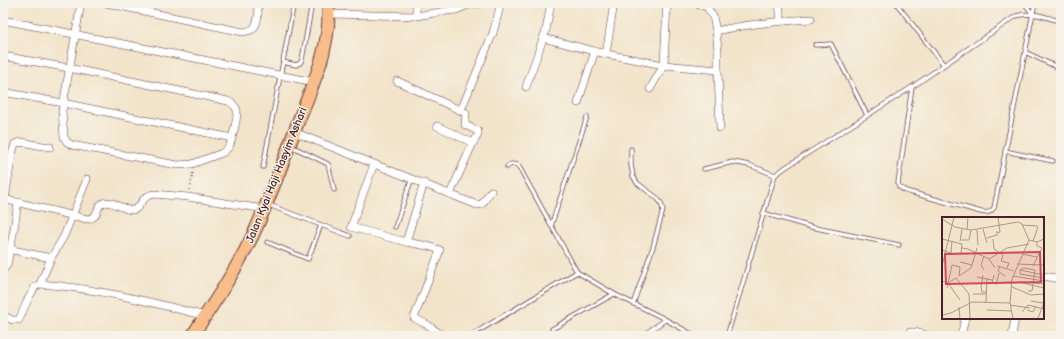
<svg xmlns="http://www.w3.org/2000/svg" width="1064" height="339" font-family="'Balsamiq Sans',sans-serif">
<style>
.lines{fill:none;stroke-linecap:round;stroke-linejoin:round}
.lane-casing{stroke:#633d43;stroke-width:5}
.street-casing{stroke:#633d43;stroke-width:8}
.primary-casing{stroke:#633d43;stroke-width:14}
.path{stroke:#633d43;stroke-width:1.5;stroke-dasharray:1 3;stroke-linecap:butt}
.lane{stroke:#fff;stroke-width:3.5}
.street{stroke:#fff;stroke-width:7}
.primary{stroke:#f8bd88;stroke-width:12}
.labels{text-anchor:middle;stroke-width:3;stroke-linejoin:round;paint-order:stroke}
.street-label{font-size:11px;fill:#4a1f2b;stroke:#f7f3e8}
.inset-road{fill:none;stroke:#af958a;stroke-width:1}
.view{fill:#d1495b;fill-opacity:0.15;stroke:#d1495b;stroke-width:2}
.inset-edge{fill:none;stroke:#4a1f2b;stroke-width:2}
</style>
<rect width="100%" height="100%" fill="#f7f3e8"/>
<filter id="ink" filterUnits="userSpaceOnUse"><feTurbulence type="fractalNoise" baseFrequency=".025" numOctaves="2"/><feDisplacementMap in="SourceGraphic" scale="8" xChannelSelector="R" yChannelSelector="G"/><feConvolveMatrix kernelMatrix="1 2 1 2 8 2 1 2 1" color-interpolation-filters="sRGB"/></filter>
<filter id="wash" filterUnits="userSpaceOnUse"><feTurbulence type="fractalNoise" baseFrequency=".012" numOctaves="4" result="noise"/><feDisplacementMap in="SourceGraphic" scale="16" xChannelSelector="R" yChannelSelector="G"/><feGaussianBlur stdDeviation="0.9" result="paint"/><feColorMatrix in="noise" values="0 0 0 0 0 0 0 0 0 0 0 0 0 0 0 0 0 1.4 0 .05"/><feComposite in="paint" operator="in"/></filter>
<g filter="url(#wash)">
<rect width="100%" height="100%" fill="#f2e4ca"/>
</g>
<g filter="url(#ink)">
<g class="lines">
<defs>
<g id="lane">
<path d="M896 3 944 65 1016 16C1032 11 1046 17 1061 22"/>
<polyline points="1024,3 1033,14"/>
<polyline points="815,45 831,44 867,115"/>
<polyline points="1025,52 1061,69"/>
<polyline points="283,62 296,65 300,63 302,60 312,3"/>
<path d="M912 87 898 183 899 187 906 191 981 212C987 213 990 213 994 208L1035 3"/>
<polyline points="291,146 328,164 334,190"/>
<polyline points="631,149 631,165 633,176 637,183 657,198 661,203 663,210 653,247 633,304"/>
<polyline points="1005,151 1053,161"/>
<polyline points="263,167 294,3"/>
<polyline points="507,167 511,164 518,165 577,272 614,294 661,317 695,336"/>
<polyline points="704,169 733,162 749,165 775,175"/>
<polyline points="269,205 350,236"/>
<polyline points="763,213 811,227 899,245"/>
<polyline points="551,226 587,117"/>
<polyline points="395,227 412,178"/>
<polyline points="267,242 308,259 321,225"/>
<polyline points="552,329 614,294"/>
<polyline points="470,336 577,272"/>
<polyline points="642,336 665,320"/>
<polyline points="727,336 775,175 786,167 912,87 944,65"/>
</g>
<g id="street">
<path d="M106 3 243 32C247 31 250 31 253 29 258 24 260 10 256 3"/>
<polyline points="416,3 416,16"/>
<polyline points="779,3 781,21"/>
<polyline points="699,5 706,6 713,16 716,31 718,50 718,70 720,128"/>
<polyline points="329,14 416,16 447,11 456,10 468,5 482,3"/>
<polyline points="3,20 314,82"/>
<path d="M716 31C748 24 779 21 811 19"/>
<polyline points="543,38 606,54 664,65 718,70"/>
<polyline points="606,54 614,3"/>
<path d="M3 56 69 68 228 101C232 103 235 105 237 110 238 116 232 141 229 147 227 149 225 151 222 153L192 164 177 165 72 145 67 142 64 137 62 111 81 3"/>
<polyline points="397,81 466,113 465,125 478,131 478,135 473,143 450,194"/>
<polyline points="526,87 546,30 551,3"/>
<polyline points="650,89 664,65 667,3"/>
<polyline points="3,92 63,103 232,138"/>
<polyline points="578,103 595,51"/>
<polyline points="461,110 493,33 501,3"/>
<polyline points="437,126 473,143"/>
<polyline points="294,132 477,205 482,204 491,191"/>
<polyline points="374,164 351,227 406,242 428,246 440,250 414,318 428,325 443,336"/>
<path d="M3 199 87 219C101 218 94 207 103 203 111 199 124 211 133 210 141 209 140 196 154 194L188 197 264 209"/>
<path d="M5 199 12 154 15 144C22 140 29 144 37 145 41 146 45 146 50 147"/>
<polyline points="406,242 424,183"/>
<polyline points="3,248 51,258"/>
<polyline points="3,270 7,265 14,229 18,202"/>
<polyline points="1043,276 1061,279"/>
<path d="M40 284C95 288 152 302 205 316"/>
<polyline points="3,315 12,320 19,320 28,299 35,287 40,284 51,258 64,236 87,179"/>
<polyline points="910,336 910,332 914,332 930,336"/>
<polyline points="961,336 965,318"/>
<polyline points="1012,336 1015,318"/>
</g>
<path id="primary" d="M192 336C214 303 236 270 253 235 270 198 284 160 298 122 313 84 332 45 328 3"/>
</defs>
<!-- lane casing -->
<use href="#lane" class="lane-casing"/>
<!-- street casing -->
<use href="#street" class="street-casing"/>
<!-- primary casing -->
<use href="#primary" class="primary-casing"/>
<!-- path -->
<polyline class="path" points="190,190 193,172"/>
<!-- lane -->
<use href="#lane" class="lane"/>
<!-- street -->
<use href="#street" class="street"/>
<!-- primary -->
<use href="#primary" class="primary"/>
</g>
</g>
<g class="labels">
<!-- street labels -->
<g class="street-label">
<text transform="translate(276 175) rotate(-68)" y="4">Jalan Kyai Haji Hasyim Ashari</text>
</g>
</g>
<!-- overview -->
<g transform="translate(942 217)">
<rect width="102" height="102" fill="#f2e4ca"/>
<path class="inset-road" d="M0 2 13 10 29 13 76 5 80 7 87 23M80 8 96 9M25 12 26 0M41 12 45 26M35 13 36 28M55 16 58 15 56 0M45 21 55 18V14M0 22 20 27 19 36 12 37M51 22 52 32 61 38 59 44 67 46 65 51M19 23H27L29 13M87 23 95 25 102 22M18 24 20 12M91 24 96 10M20 31 26 32 47 42 53 51M0 33 9 36 10 24M80 37 95 40M42 39 39 48 42 53M47 42 65 31 87 27M18 45 30 48M75 47 102 48M0 49 12 0M55 49 72 54M58 49 56 54 63 59M91 49 100 31 95 29V25M78 53 82 51 93 53 90 74H86M78 53V57L102 61M78 53 102 58M41 58 39 70 40 75H44M52 58 50 66 69 65M17 59 29 51 35 31M71 59 102 64M35 60 50 63M0 64 6 66 18 83M6 66 14 61 27 77 28 102M102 67 76 65 102 71M54 68 57 56M70 70 89 78 102 77M5 71 10 48 18 50 17 59M31 77H44M89 84 101 86M44 85 45 61M68 88 88 91M17 90 18 102M45 93 70 94M85 93 91 95 94 89M80 95 86 88 102 92M0 98 9 96 30 85 68 86M96 101 102 86M71 102 68 86 70 62 87 23"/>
<path class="view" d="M98 35 99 65 4 67 3 37Z"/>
<rect width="102" height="102" class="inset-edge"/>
</g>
<!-- margin -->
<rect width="1064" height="339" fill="none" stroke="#f7f3e8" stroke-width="16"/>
</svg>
